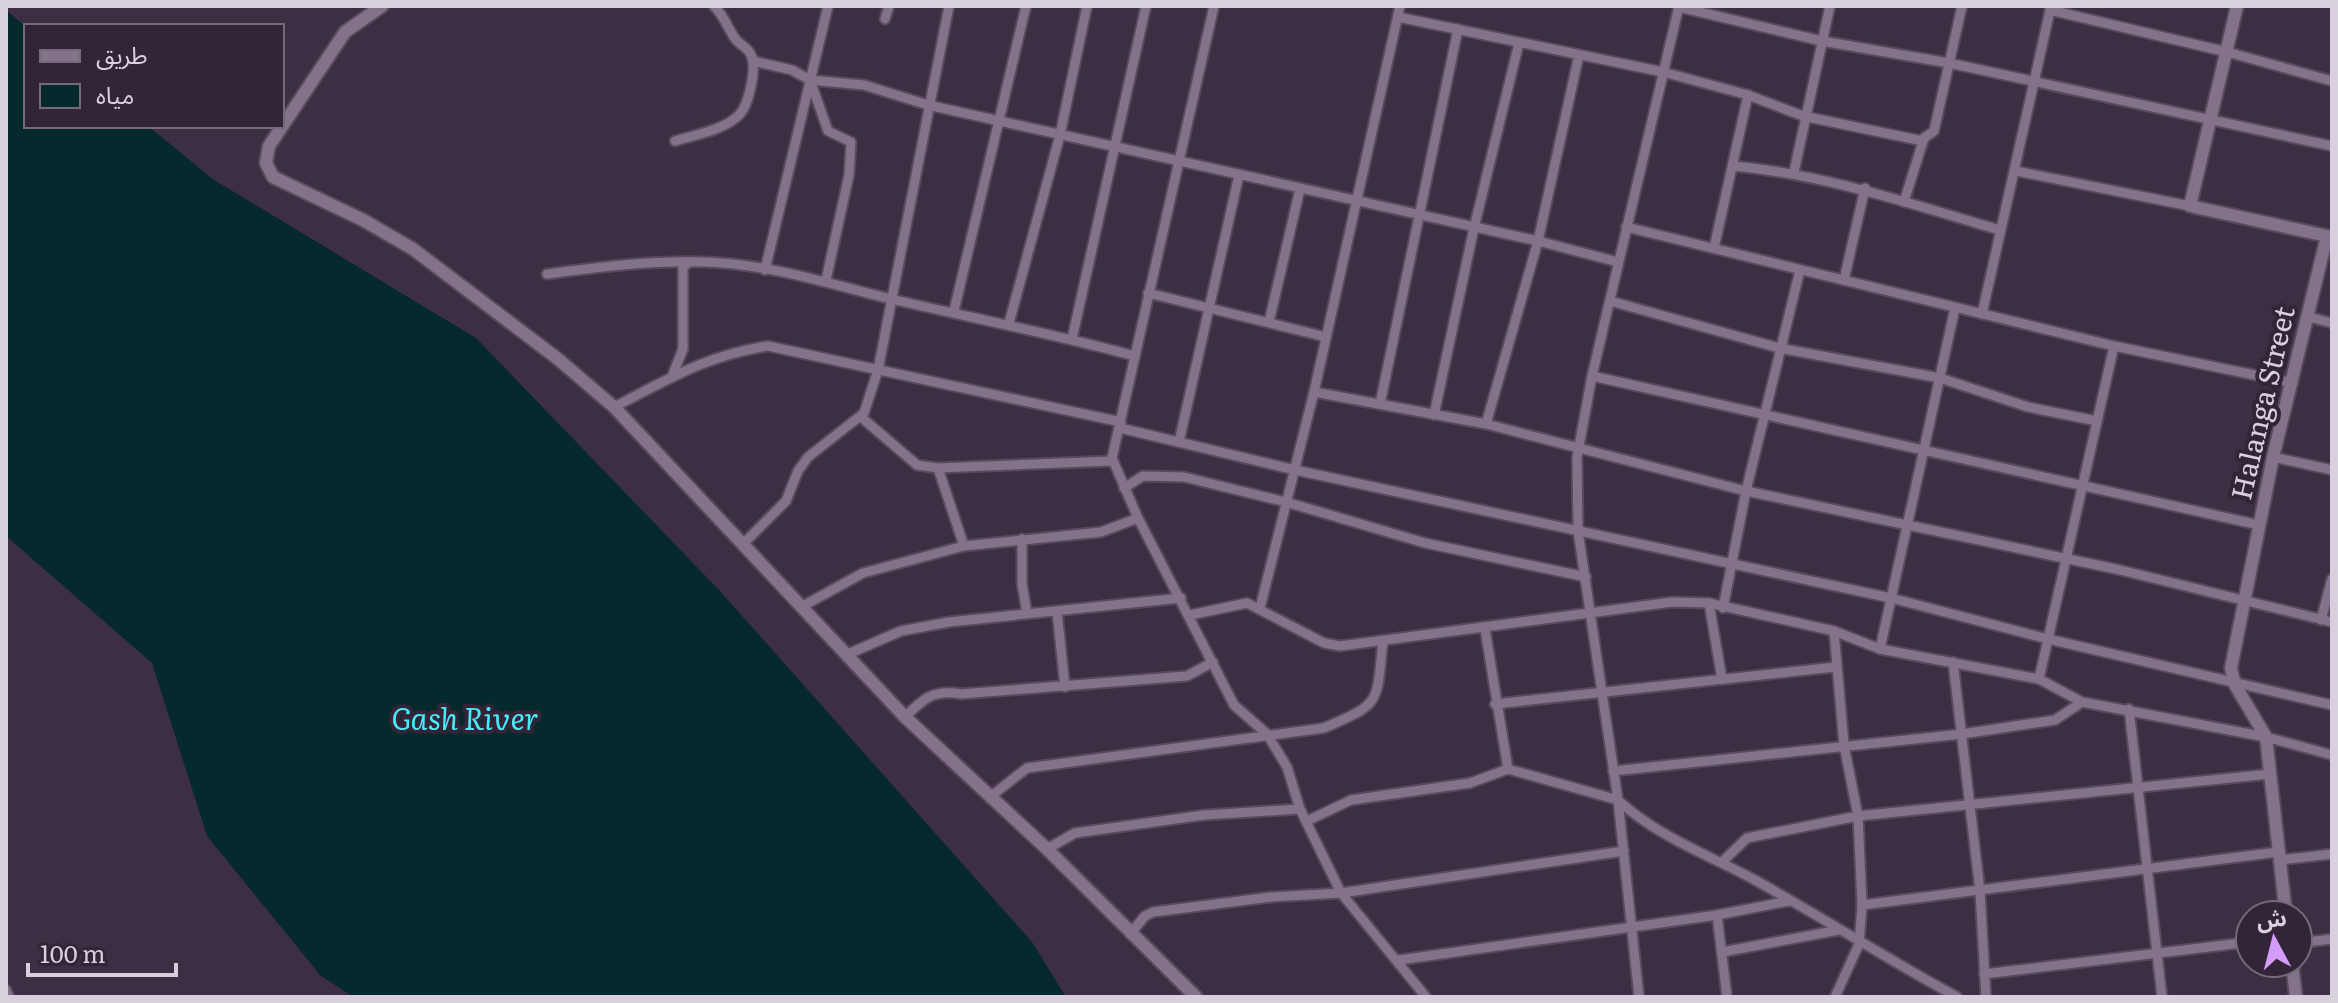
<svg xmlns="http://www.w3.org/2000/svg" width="2338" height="1003" font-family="Literata,'Noto Sans Arabic',serif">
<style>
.water{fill:#05292c}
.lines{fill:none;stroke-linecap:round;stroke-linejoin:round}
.street-casing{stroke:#574b5b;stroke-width:13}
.secondary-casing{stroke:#574b5b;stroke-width:16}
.street{stroke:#83738a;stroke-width:9}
.secondary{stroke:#83738a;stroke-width:12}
.labels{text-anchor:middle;stroke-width:8;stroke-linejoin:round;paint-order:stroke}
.street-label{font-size:28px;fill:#d9d0dd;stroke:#332538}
.water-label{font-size:30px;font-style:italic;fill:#49e9f7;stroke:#332538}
</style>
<rect width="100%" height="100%" fill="#3d2f43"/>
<!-- water -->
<polygon class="water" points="6,10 26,27 26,126 148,126 214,180 476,338 719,590 1032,942 1066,997 353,997 320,975 207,836 152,663 6,536"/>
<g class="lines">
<defs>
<g id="street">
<polyline points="1214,6 1112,458 1138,518 1234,705 1267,734 1287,767 1300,809 1341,893 1426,997"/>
<path d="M1679 6 1592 376 1577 457 1578 531 1618 800C1656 836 1709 855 1755 880 1823 918 1889 960 1957 997"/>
<polyline points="1679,7 1822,41 1949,63 2332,146"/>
<polyline points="2050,10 2227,52 2332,81"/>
<polyline points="1398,17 1663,72 1748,95 1803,116 1923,141"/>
<polyline points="885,19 889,6"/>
<polyline points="753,61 792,70 810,80 864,85 928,105 1538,241 1618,262"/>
<polyline points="810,80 828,131 851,142 849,175 826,280"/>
<path d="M675 141C695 135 724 130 739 115 749 105 757 68 751 55 748 47 739 45 734 37 727 26 724 16 714 6"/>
<path d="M1734 166C1827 175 1911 204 2000 230"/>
<polyline points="2016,171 2190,206"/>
<polyline points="1794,172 1830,6"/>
<polyline points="1904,202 1924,138 1934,131 1962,6"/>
<polyline points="1626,227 2114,346 2293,383"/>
<polyline points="1714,248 1748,95"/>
<polyline points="765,270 828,6"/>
<path d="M547 274C600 267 652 260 705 262 769 264 830 284 891 299 972 318 1054 334 1135 356"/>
<polyline points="1844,280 1865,188"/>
<polyline points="1148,293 1326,337"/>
<polyline points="1610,301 1779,348 1940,378 2028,407 2097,421"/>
<polyline points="954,311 1026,6"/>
<polyline points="1982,314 2051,6"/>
<polyline points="2309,317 2332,323"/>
<polyline points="1269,322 1300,189"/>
<polyline points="1009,323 1060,135 1087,6"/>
<polyline points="1072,339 1146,6"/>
<polyline points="673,374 683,349 683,267 689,262"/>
<polyline points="1592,376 2259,525"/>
<polyline points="1314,392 1486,424 1746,491 2116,569 2332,622"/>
<polyline points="1380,404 1458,29"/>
<path d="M614 407C667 380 707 355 768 346L1121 422"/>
<polyline points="1434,415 1474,228 1519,43"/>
<polyline points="861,417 917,465 938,468 1112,461"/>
<polyline points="1486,424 1538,241 1579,55"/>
<polyline points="1120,428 1295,470 1891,598 2048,639 2332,705"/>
<polyline points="1179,442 1239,175"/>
<polyline points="2273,457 2332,470"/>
<polyline points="938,468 964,546"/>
<polyline points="1124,488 1143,476 1184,477 1286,502 1425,543 1586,577"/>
<polyline points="1022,539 1022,584 1027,613"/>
<polyline points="744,543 786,501 798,471 808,457 864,413 878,370 949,6"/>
<polyline points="1709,603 1722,679"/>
<polyline points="801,607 863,573 964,546 1101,532 1138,518"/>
<polyline points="1260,608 1314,392 1400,6"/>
<polyline points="1723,608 1746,491 1800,270"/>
<polyline points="1057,611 1065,687"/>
<polyline points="1190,615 1247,603 1324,643 1340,646 1672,602 1709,603 1834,631 1880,649 2039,679 2082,702 2266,737 2332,755"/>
<polyline points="2321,620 2332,579"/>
<polyline points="1485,629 1508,769 1618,800 1639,997"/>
<polyline points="1834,631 1844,745 1858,816 1862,905 1859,944 1835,997"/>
<polyline points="1880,649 1955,308"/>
<polyline points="848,654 901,631 949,622 1181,598"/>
<polyline points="1953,662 1980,891 1986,997"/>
<polyline points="2039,679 2114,346"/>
<polyline points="1495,704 1835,667"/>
<polyline points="2129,709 2162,997"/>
<path d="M905 717C923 699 933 689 961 694L1187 676 1213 662"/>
<polyline points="1613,771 1962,734 2055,720 2082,702"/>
<path d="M990 797 1027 768 1324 728C1383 703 1376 703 1383 641"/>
<polyline points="1307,821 1351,800 1470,783 1508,769"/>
<polyline points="1047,849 1075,833 1204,815 1300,809"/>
<polyline points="2280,860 2332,854"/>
<polyline points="1722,862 1747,838 1858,816 2270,774"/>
<polyline points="1862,905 2278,852"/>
<polyline points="1717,915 1727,997"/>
<polyline points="1130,934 1145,916 1153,912 1271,897 1341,893 1624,851"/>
<polyline points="2298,943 2332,939"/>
<polyline points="1722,952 1839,930"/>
<polyline points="1399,960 1717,915 1789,901"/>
<polyline points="1984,974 2250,942"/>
<polyline points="6,990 9,997"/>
</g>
<g id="secondary">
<polyline points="382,6 345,32 269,146 266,163 273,177 363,220 413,249 558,359 614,407 905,717 1047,849 1196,997"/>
<polyline points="2237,6 2190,206 2327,236 2273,457 2231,668 2235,685 2266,737 2286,915"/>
<polyline points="2292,963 2296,997"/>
</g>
</defs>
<!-- street casing -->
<use href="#street" class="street-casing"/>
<!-- secondary casing -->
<use href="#secondary" class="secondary-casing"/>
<!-- street -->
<use href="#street" class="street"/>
<!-- secondary -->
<use href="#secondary" class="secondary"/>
</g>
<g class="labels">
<!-- street labels -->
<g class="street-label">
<text transform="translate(2263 403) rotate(-77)" y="10">Halanga Street</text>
</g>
<!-- water labels -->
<g class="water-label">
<text x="465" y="730">Gash River</text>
</g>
</g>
<!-- border -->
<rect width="2338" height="1003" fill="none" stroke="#d9d0dd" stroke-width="16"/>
<!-- legend -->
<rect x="24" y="24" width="260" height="104" fill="#332538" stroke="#75697a" stroke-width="2"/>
<rect x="40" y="50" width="40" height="12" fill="#83738a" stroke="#75697a" stroke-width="2"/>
<text x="96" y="64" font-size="24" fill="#d9d0dd">طريق</text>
<rect x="40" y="84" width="40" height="24" fill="#05292c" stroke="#75697a" stroke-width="2"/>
<text x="96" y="104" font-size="24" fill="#d9d0dd">مياه</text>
<!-- north arrow -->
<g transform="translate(2274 939) rotate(353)"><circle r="38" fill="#332538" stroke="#75697a" stroke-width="2"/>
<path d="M0-6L14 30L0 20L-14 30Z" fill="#d59bfa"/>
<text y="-12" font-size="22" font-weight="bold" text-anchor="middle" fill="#d9d0dd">ش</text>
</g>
<!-- scale -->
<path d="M28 963v12h148v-12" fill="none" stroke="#d9d0dd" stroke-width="4"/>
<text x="40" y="963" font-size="24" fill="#d9d0dd" stroke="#332538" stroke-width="6" paint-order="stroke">100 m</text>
</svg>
